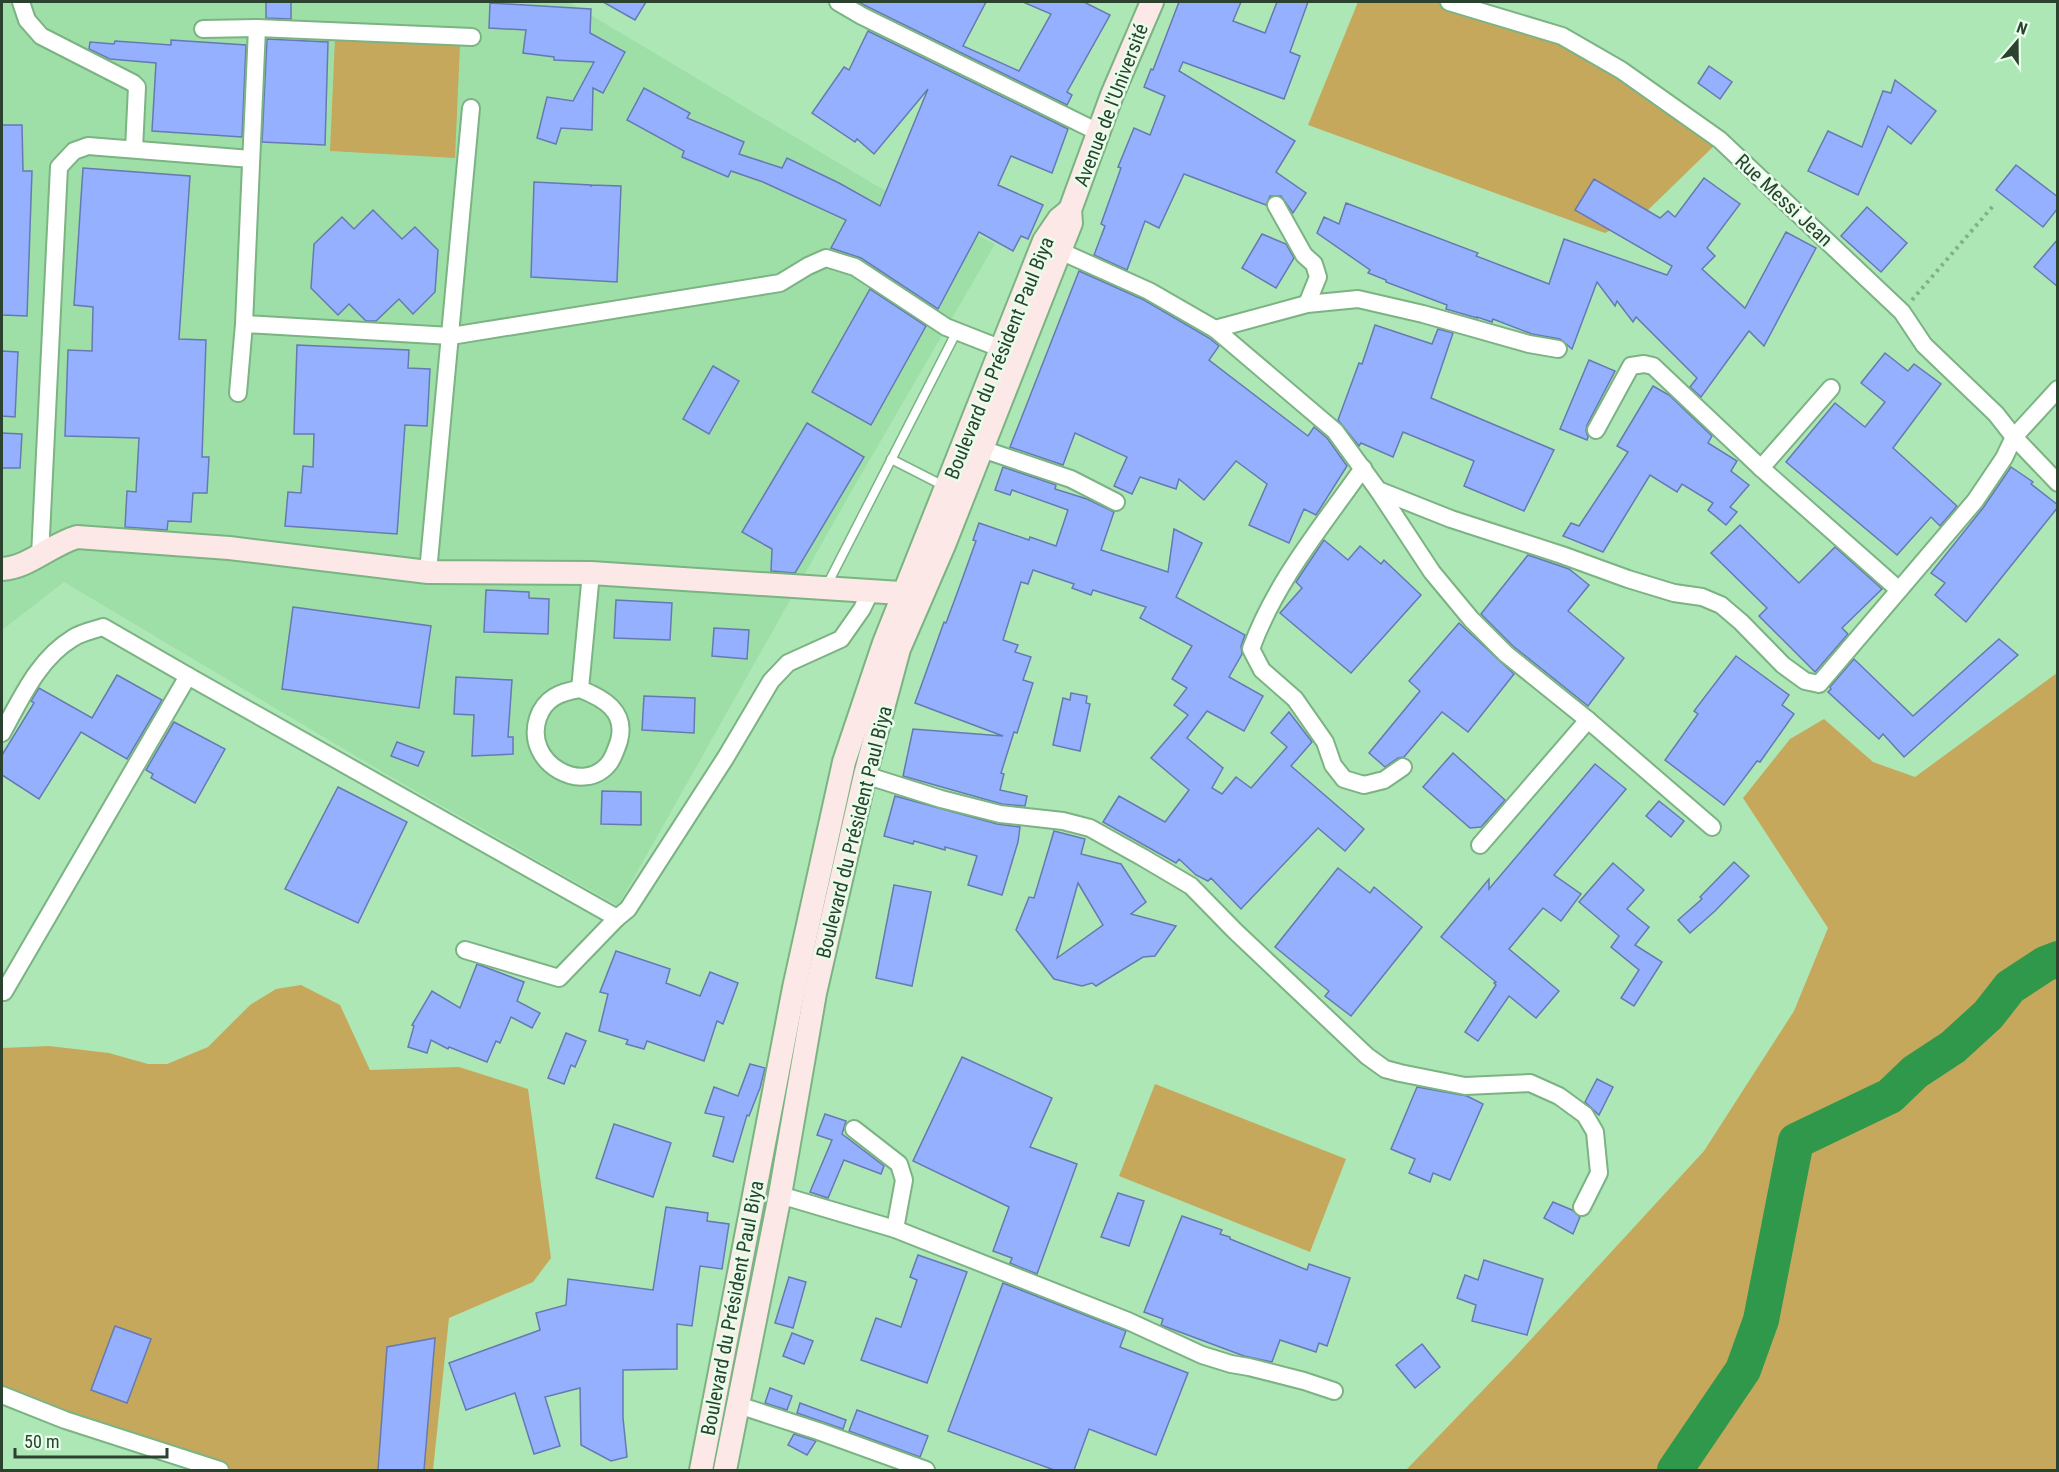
<svg xmlns="http://www.w3.org/2000/svg" width="2059" height="1472" font-family="'Roboto Condensed',sans-serif">
<style>
.built{fill:#9edfa8}
.green{fill:#c6a85c}
.lines{fill:none;stroke-linecap:round;stroke-linejoin:round}
.river{stroke:#30984b;stroke-width:36}
.building{fill:#94b0ff;stroke:#667ab2;stroke-width:1.5;fill-rule:evenodd}
.lane-casing{stroke:#7bb383;stroke-width:11}
.street-casing{stroke:#7bb383;stroke-width:20}
.secondary-casing{stroke:#7bb383;stroke-width:26}
.path{stroke:#82b188;stroke-width:4;stroke-dasharray:3 4.5;stroke-linecap:butt}
.lane{stroke:#fff;stroke-width:8}
.street{stroke:#fff;stroke-width:16}
.secondary{stroke:#fce8e6;stroke-width:22}
.labels{text-anchor:middle;stroke-width:5;stroke-linejoin:round;paint-order:stroke}
.street-label{font-size:20px;fill:#2a422e;stroke:#e7feea}
</style>
<rect width="100%" height="100%" fill="#ade7b5"/>
<!-- built -->
<polygon class="built" points="2,2 569,2 877,186 995,244 843,506 618,906 384,773 64,582 2,630"/>
<!-- green -->
<g class="green">
<polygon points="1358,2 1449,2 1562,36 1720,140 1645,213 1605,233 1308,125"/>
<polygon points="335,38 460,45 455,158 330,151"/>
<polygon points="2057,673 2057,1470 1406,1470 1512,1360 1704,1151 1794,1011 1828,928 1743,798 1790,739 1824,719 1873,762 1915,777"/>
<polygon points="301,985 340,1005 370,1070 459,1067 528,1089 551,1258 533,1282 449,1318 433,1470 224,1470 2,1395 2,1048 49,1046 109,1053 148,1064 167,1064 208,1047 250,1005 276,989"/>
<polygon points="1155,1084 1346,1159 1310,1252 1119,1176"/>
</g>
<g class="lines">
<!-- river -->
<polyline class="river" points="1675,1470 1743,1370 1761,1320 1796,1141 1890,1096 1915,1072 1953,1047 1988,1015 2010,987 2045,964 2058,959"/>
</g>
<!-- building -->
<g class="building">
<polygon points="266,2 291,2 291,19 266,18"/>
<polygon points="603,2 646,2 635,20"/>
<polygon points="858,2 986,2 963,46 1019,71 1051,14 1023,2 1084,2 1110,15 1067,92 1072,95 1067,105"/>
<polygon points="1179,2 1241,2 1233,21 1265,33 1277,2 1308,2 1290,52 1300,56 1284,99 1183,62 1179,71 1295,141 1276,172 1306,193 1293,213 1281,196 1270,196 1266,205 1184,174 1159,228 1145,221 1127,270 1094,255 1105,226 1101,224 1121,168 1118,167 1134,128 1150,135 1165,96 1144,87 1151,69 1153,70"/>
<polygon points="490,3 591,9 590,33 625,52 603,93 593,88 592,130 561,128 556,144 537,138 547,97 573,101 594,62 554,60 554,57 523,53 526,30 489,28"/>
<polygon points="868,31 1068,129 1052,173 1011,156 998,185 1043,205 1028,239 1021,236 1013,251 979,232 938,309 861,258 831,248 846,220 763,182 731,171 728,177 682,157 684,151 627,120 644,88 690,113 687,118 744,142 739,154 782,168 787,158 839,183 880,206 928,89 874,154 857,139 855,142 812,113 844,67 849,70"/>
<polygon points="267,39 328,42 325,145 262,142"/>
<polygon points="171,40 246,45 242,137 152,131 156,63 110,59 89,49 90,42 114,44 115,41 171,45"/>
<polygon points="1709,66 1732,82 1720,99 1698,83"/>
<polygon points="1895,80 1936,111 1911,144 1888,126 1858,195 1808,171 1828,131 1862,147 1883,91 1891,93"/>
<polygon points="2,125 22,125 23,171 32,171 27,316 2,315"/>
<polygon points="2016,165 2058,197 2058,208 2043,227 1996,190"/>
<polygon points="83,168 190,176 179,339 206,340 202,457 209,457 207,493 193,493 191,522 168,521 167,530 125,527 127,491 136,492 139,438 65,436 68,350 92,351 93,307 74,305"/>
<polygon points="1704,178 1740,204 1707,248 1715,256 1702,269 1745,308 1786,232 1816,248 1764,346 1749,331 1701,397 1690,387 1697,378 1636,317 1633,322 1617,301 1615,306 1597,282 1572,349 1560,339 1532,334 1493,319 1492,322 1477,317 1477,318 1446,309 1447,305 1386,282 1386,280 1368,273 1370,270 1317,233 1324,217 1339,224 1346,203 1478,253 1476,256 1549,284 1564,239 1667,275 1672,266 1575,210 1594,179 1660,218 1668,211 1675,217"/>
<polygon points="534,182 591,185 591,186 592,185 621,186 617,282 531,277"/>
<polygon points="1867,207 1907,243 1881,272 1841,236"/>
<polygon points="373,210 402,239 415,227 438,250 435,292 413,314 399,299 376,321 366,321 349,304 338,315 311,288 314,244 342,217 354,229"/>
<polygon points="1262,234 1286,244 1294,258 1276,288 1242,268"/>
<polygon points="2058,239 2058,287 2034,267"/>
<polygon points="1079,271 1144,300 1209,338 1219,346 1209,360 1308,436 1314,427 1327,438 1347,466 1316,515 1304,509 1289,543 1249,525 1267,484 1236,461 1204,500 1179,479 1176,489 1140,477 1132,494 1114,486 1127,457 1075,433 1063,465 1010,447"/>
<polygon points="870,289 926,326 871,425 812,392"/>
<polygon points="1375,325 1432,344 1438,329 1453,333 1431,398 1554,450 1524,511 1464,486 1474,461 1403,432 1393,457 1361,443 1359,446 1338,420 1359,363 1362,364"/>
<polygon points="297,345 409,350 408,368 430,369 427,426 405,425 397,534 285,526 288,492 301,493 303,466 313,467 314,434 294,434"/>
<polygon points="2,351 18,352 15,417 2,416"/>
<polygon points="1885,353 1908,371 1914,364 1941,384 1893,448 1957,506 1940,526 1931,517 1897,555 1786,462 1835,403 1865,427 1885,402 1861,383"/>
<polygon points="1589,360 1615,371 1587,425 1586,431 1588,437 1587,440 1560,429"/>
<polygon points="713,366 739,381 709,434 683,419"/>
<polygon points="1653,386 1669,395 1712,436 1708,443 1737,461 1731,471 1749,485 1730,507 1737,512 1726,525 1708,510 1713,503 1682,484 1677,492 1650,475 1603,552 1563,536 1571,523 1579,526 1628,452 1617,446"/>
<polygon points="807,423 864,457 795,573 771,571 772,549 742,532"/>
<polygon points="2,433 22,434 20,468 2,468"/>
<polygon points="1003,467 1056,485 1055,489 1087,499 1114,512 1101,550 1168,572 1174,529 1202,543 1176,597 1245,635 1241,646 1242,654 1229,677 1263,696 1244,731 1207,711 1187,738 1223,768 1212,788 1222,794 1236,777 1251,788 1287,747 1271,733 1289,712 1312,742 1291,766 1364,829 1345,851 1318,828 1241,909 1211,878 1208,881 1196,875 1179,859 1176,863 1103,822 1119,796 1165,822 1189,790 1151,758 1188,715 1174,705 1187,688 1172,679 1192,646 1140,618 1146,607 1093,590 1091,595 1072,588 1074,584 1033,570 1028,584 1021,582 1003,640 1018,645 1015,652 1031,657 1023,680 1033,683 1017,733 1014,732 1001,773 1004,774 1000,790 1027,796 1025,806 1002,804 903,776 913,729 1003,736 915,703 944,622 946,623 959,588 976,541 973,540 979,523 1029,540 1030,537 1056,546 1068,510 1012,490 1010,495 995,490"/>
<polygon points="2011,467 2033,482 2031,484 2058,505 2058,507 1966,622 1935,595 1945,583 1931,573 1983,508"/>
<polygon points="1740,525 1799,583 1835,547 1882,589 1842,628 1848,634 1815,672 1759,616 1767,608 1711,553"/>
<polygon points="1324,540 1348,560 1360,546 1381,564 1384,560 1421,595 1351,673 1280,613 1302,588 1296,582"/>
<polygon points="1528,555 1569,569 1589,585 1568,611 1624,658 1588,706 1513,646 1481,614"/>
<polygon points="486,590 529,592 529,598 549,599 548,634 484,632"/>
<polygon points="616,600 672,603 670,640 614,638"/>
<polygon points="293,607 431,626 419,708 282,689"/>
<polygon points="1459,623 1514,674 1468,732 1442,712 1404,757 1398,758 1385,767 1369,753 1420,691 1409,681"/>
<polygon points="714,628 749,630 747,659 712,656"/>
<polygon points="1999,639 2018,655 1904,757 1883,734 1879,739 1828,692 1831,689 1830,687 1854,659 1913,716"/>
<polygon points="1736,656 1789,695 1782,705 1794,714 1760,762 1757,761 1724,805 1665,760 1698,714 1694,711"/>
<polygon points="117,675 162,700 127,759 81,732 39,799 2,775 2,755 34,703 31,701 39,688 92,718"/>
<polygon points="456,677 512,680 508,737 513,737 513,754 472,756 474,715 454,714"/>
<polygon points="1071,693 1087,696 1086,703 1090,704 1080,751 1053,745 1063,698 1070,700"/>
<polygon points="644,696 695,698 694,733 642,730"/>
<polygon points="174,722 225,749 195,803 151,778 153,774 146,770"/>
<polygon points="397,742 424,752 418,766 391,756"/>
<polygon points="1453,753 1505,800 1481,827 1470,828 1423,787"/>
<polygon points="1595,764 1626,789 1554,875 1581,894 1561,921 1543,908 1509,949 1559,991 1536,1018 1509,996 1478,1041 1465,1032 1496,985 1494,983 1496,982 1441,937 1489,879 1489,889"/>
<polygon points="338,787 407,822 358,923 285,889"/>
<polygon points="602,791 641,792 641,825 601,824"/>
<polygon points="895,796 997,824 1020,827 1018,842 1002,895 968,885 977,856 945,847 945,850 914,841 913,844 884,836"/>
<polygon points="1659,801 1684,821 1671,837 1646,816"/>
<path d="M1054 831 1085 839 1081 854 1121 864 1146 902 1131 914 1176 926 1155 956 1143 957 1096 986 1092 983 1082 986 1054 979 1016 930 1029 897 1034 898ZM1078 883 1103 925 1057 958Z"/>
<polygon points="1734,862 1749,876 1715,911 1690,933 1678,920 1702,899 1700,897"/>
<polygon points="1613,863 1644,890 1627,909 1649,927 1635,945 1662,962 1634,1006 1621,998 1639,970 1611,947 1619,936 1579,902"/>
<polygon points="1338,868 1370,893 1374,887 1422,927 1351,1016 1325,996 1329,991 1275,947"/>
<polygon points="894,885 931,892 912,986 876,978"/>
<polygon points="616,951 670,969 666,983 700,996 710,972 738,983 723,1024 717,1021 704,1061 647,1041 644,1049 626,1044 628,1040 599,1031 608,994 600,992"/>
<polygon points="477,964 524,982 517,1001 540,1013 532,1028 511,1017 500,1043 496,1041 487,1062 449,1047 448,1049 431,1040 427,1053 408,1047 414,1026 412,1025 432,991 460,1008"/>
<polygon points="566,1033 586,1041 575,1067 571,1065 564,1084 548,1078"/>
<polygon points="962,1057 1052,1098 1030,1147 1077,1164 1037,1274 1010,1263 1012,1258 993,1251 1009,1207 913,1161"/>
<polygon points="750,1064 765,1068 760,1088 749,1116 747,1115 733,1162 713,1156 724,1117 705,1113 714,1087 738,1096"/>
<polygon points="1597,1079 1613,1087 1599,1115 1585,1102"/>
<polygon points="1417,1087 1467,1096 1483,1104 1450,1180 1433,1173 1430,1182 1409,1173 1415,1159 1391,1149"/>
<polygon points="825,1114 846,1121 842,1134 884,1166 881,1174 844,1160 828,1198 810,1192 832,1140 817,1135"/>
<polygon points="614,1124 671,1143 653,1197 596,1178"/>
<polygon points="1118,1193 1144,1201 1129,1246 1101,1237"/>
<polygon points="1553,1202 1572,1210 1580,1217 1573,1234 1544,1218"/>
<polygon points="666,1207 708,1213 707,1221 729,1224 722,1269 700,1266 692,1326 677,1324 677,1369 623,1370 623,1418 627,1457 611,1461 581,1445 580,1388 545,1397 560,1446 534,1454 515,1393 466,1410 449,1363 540,1330 536,1313 566,1305 568,1279 653,1290"/>
<polygon points="1182,1216 1222,1230 1220,1234 1230,1237 1230,1239 1307,1270 1309,1264 1350,1278 1327,1346 1319,1343 1316,1352 1280,1340 1272,1362 1244,1356 1161,1325 1163,1319 1144,1312"/>
<polygon points="918,1255 967,1272 927,1383 861,1360 876,1318 901,1327 917,1280 910,1277"/>
<polygon points="1484,1260 1543,1279 1527,1335 1472,1321 1476,1305 1457,1298 1465,1275 1478,1280"/>
<polygon points="789,1277 806,1282 793,1328 775,1323"/>
<polygon points="1003,1283 1126,1331 1120,1347 1188,1373 1156,1455 1089,1429 1074,1470 1054,1470 948,1431"/>
<polygon points="115,1326 151,1339 127,1403 91,1390"/>
<polygon points="792,1333 813,1341 804,1364 783,1356"/>
<polygon points="435,1338 424,1470 378,1470 387,1347"/>
<polygon points="1422,1344 1440,1367 1415,1388 1396,1365"/>
<polygon points="770,1388 792,1396 787,1410 765,1403"/>
<polygon points="800,1403 846,1420 843,1429 797,1413"/>
<polygon points="857,1410 928,1436 920,1457 849,1431"/>
<polygon points="794,1434 816,1441 807,1455 788,1445"/>
</g>
<g class="lines">
<defs>
<g id="lane">
<polyline points="891,459 944,486"/>
<polyline points="826,587 957,331"/>
</g>
<g id="street">
<polyline points="21,2 27,20 41,36 133,83 137,87 134,149"/>
<polyline points="838,2 862,16 1098,132"/>
<polyline points="1449,2 1562,36 1621,70 1720,140 1902,312 1924,345 1996,414 2014,437 2058,483"/>
<polyline points="203,29 257,28 472,37"/>
<polyline points="1276,205 1304,255 1314,264 1318,277 1307,304"/>
<polyline points="1060,251 1149,291 1215,329 1335,431 1378,490 1451,519 1562,555 1628,579 1674,593 1702,597 1721,605 1741,622 1783,665 1805,681 1819,684 1975,501 2004,458 2014,437 2058,389"/>
<polyline points="244,324 451,336 780,283 808,266 826,258 855,267 946,327 1002,349"/>
<polyline points="1215,329 1307,304 1358,299 1423,314 1529,344 1558,349"/>
<polyline points="238,393 244,324 257,28"/>
<polyline points="1596,430 1631,366 1644,364 1653,366 1761,468 1899,590"/>
<polyline points="982,449 1071,479 1116,502"/>
<path d="M1363 468C1323 525 1275 582 1251 649L1262 670 1295 699 1325 742 1333 765 1344 779 1364 785 1384 780 1403 767"/>
<polyline points="1761,468 1831,388"/>
<polyline points="1378,490 1432,572 1471,619 1506,654 1588,720 1712,827"/>
<polyline points="40,556 59,167 74,151 88,146 251,159"/>
<polyline points="428,572 471,108"/>
<path d="M580 689C603 698 627 711 619 741 617 747 614 756 610 762 585 797 523 764 538 718 545 698 560 692 580 689Z"/>
<polyline points="580,689 591,573"/>
<path d="M2 733C21 699 38 659 73 638 82 632 94 630 103 627L188 676"/>
<polyline points="865,775 941,799 1000,814 1063,821 1090,828 1142,857 1191,886 1235,931 1367,1056 1385,1069 1400,1073 1465,1086 1530,1083 1559,1096 1585,1115 1595,1132 1599,1173 1582,1207"/>
<polyline points="1480,845 1588,720"/>
<polyline points="465,950 559,978 617,918"/>
<polyline points="4,992 188,676 617,918 628,909 726,757 771,681 788,663 841,639 862,609 871,590"/>
<polyline points="854,1129 899,1164 904,1180 895,1229"/>
<polyline points="780,1195 895,1229 1128,1321 1202,1355 1231,1364 1249,1367 1304,1381 1334,1391"/>
<polyline points="2,1395 65,1420 220,1470"/>
<polyline points="738,1405 818,1431 926,1470"/>
</g>
<g id="secondary">
<path d="M2 569C30 567 50 545 77 537L229 548 428 572 591 573 916 594"/>
<polyline points="701,1470 794,988 844,762 884,643 1044,241 1059,219 1070,210"/>
<polyline points="725,1470 780,1195 815,993 865,775 899,649 944,545 1071,223 1070,210 1112,95 1152,2"/>
</g>
</defs>
<!-- lane casing -->
<use href="#lane" class="lane-casing"/>
<!-- street casing -->
<use href="#street" class="street-casing"/>
<!-- secondary casing -->
<use href="#secondary" class="secondary-casing"/>
<!-- path -->
<polyline class="path" points="1912,300 1993,206"/>
<!-- lane -->
<use href="#lane" class="lane"/>
<!-- street -->
<use href="#street" class="street"/>
<!-- secondary -->
<use href="#secondary" class="secondary"/>
</g>
<g class="labels">
<!-- street labels -->
<g class="street-label">
<text transform="translate(1111 105) rotate(-69)" y="7">Avenue de l'Université</text>
<text transform="translate(1784 200) rotate(43)" y="7">Rue Messi Jean</text>
<text transform="translate(999 358) rotate(-68)" y="7">Boulevard du Président Paul Biya</text>
<text transform="translate(854 832) rotate(-76)" y="7">Boulevard du Président Paul Biya</text>
<text transform="translate(732 1308) rotate(-79)" y="7">Boulevard du Président Paul Biya</text>
</g>
</g>
<!-- border -->
<rect width="2059" height="1472" fill="none" stroke="#2a422e" stroke-width="6"/>
<!-- north arrow -->
<g transform="translate(2017 42) rotate(20)" stroke="#e7feea" stroke-width="4.5" paint-order="stroke">
<path d="M0-4.5L10 22L0 15L-10 22Z" fill="#2a422e"/>
<text y="-9" font-size="16" font-weight="bold" text-anchor="middle" fill="#2a422e">N</text>
</g>
<!-- scale -->
<path d="M15 1448v9h152v-9" fill="none" stroke="#2a422e" stroke-width="3"/>
<text x="24" y="1448" font-size="18" fill="#2a422e" stroke="#e7feea" stroke-width="4.5" paint-order="stroke">50 m</text>
</svg>
